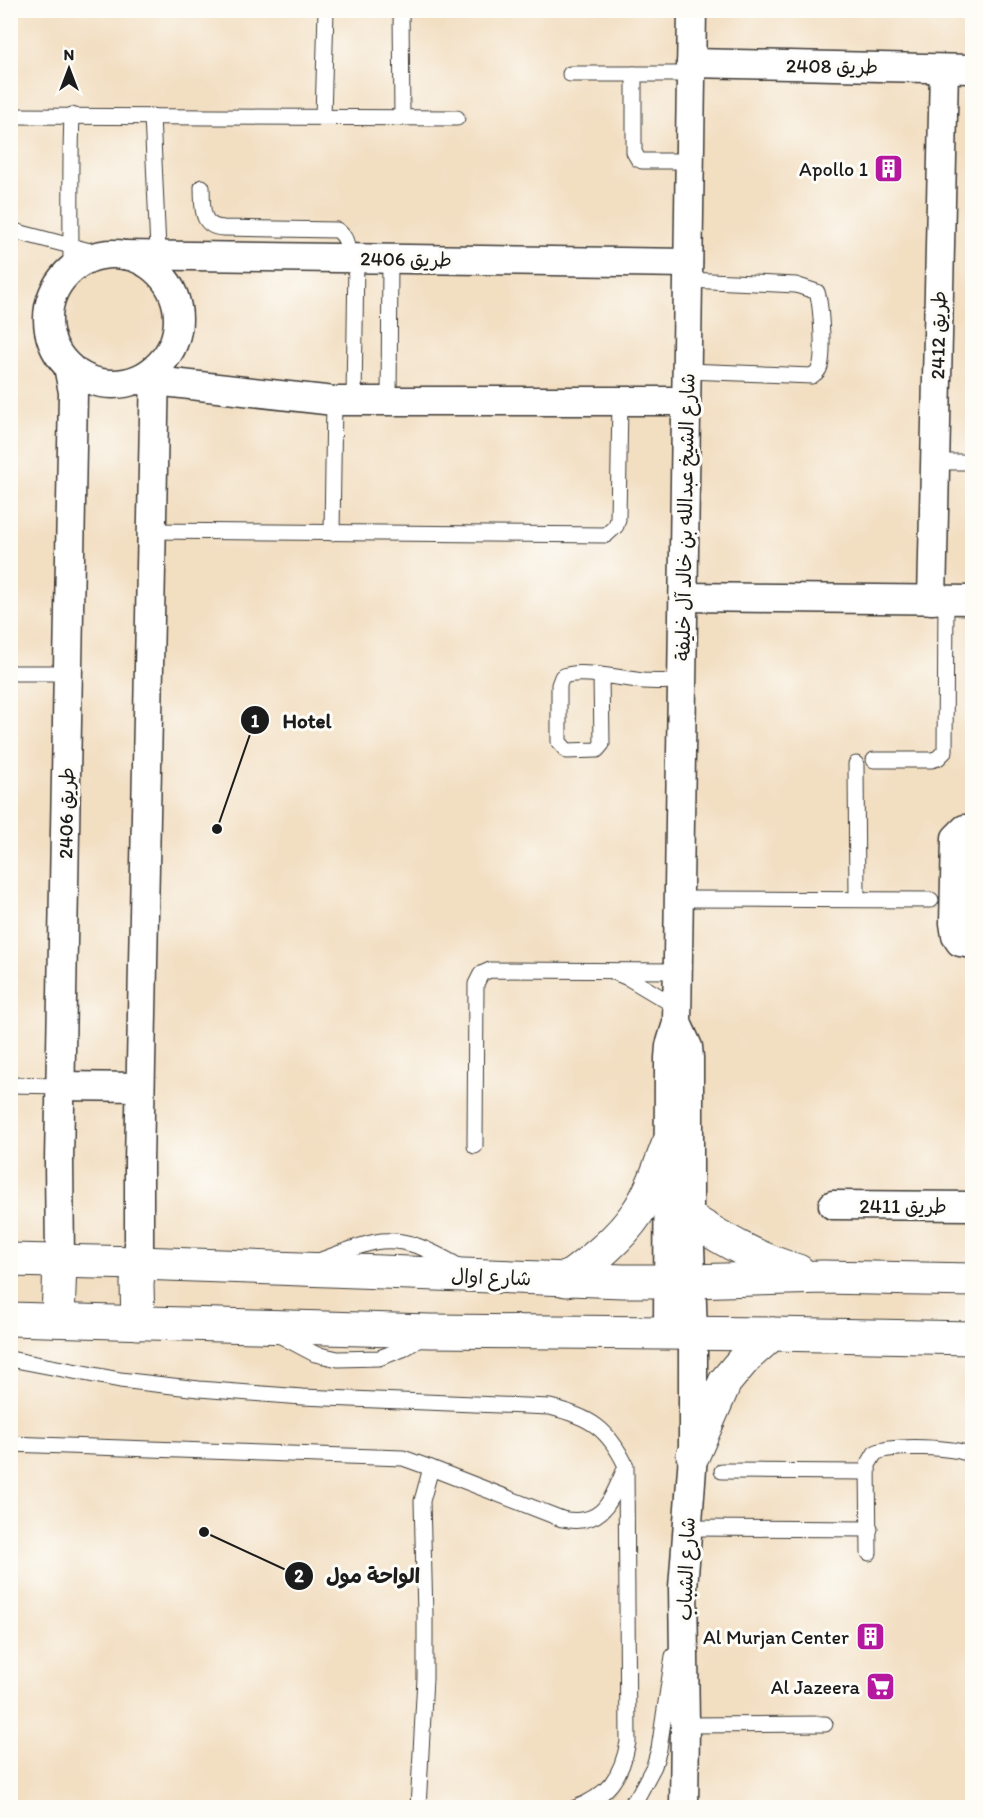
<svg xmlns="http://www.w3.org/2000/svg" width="983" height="1818" font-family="Itim,'Playpen Sans Arabic',sans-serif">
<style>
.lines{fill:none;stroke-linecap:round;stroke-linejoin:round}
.lane-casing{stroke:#3c3935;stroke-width:17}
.street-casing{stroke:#3c3935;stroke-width:31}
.secondary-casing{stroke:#3c3935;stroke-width:35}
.lane{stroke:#fff;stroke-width:15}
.street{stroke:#fff;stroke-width:28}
.secondary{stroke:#fff;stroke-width:33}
.labels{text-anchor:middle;stroke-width:6;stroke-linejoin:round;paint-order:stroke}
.street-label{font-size:20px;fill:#1c1c1c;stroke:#fdfcf7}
.poi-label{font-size:20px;fill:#1c1c1c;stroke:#fdfcf7;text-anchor:end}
.leader{fill:none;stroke:#1c1c1c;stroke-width:2}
.callout-dot{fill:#1c1c1c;stroke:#fdfcf7;stroke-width:2}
.mark-label{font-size:18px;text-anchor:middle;font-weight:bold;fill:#fff}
.callout-label{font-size:21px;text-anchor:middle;font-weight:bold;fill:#1c1c1c;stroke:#fdfcf7;stroke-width:6;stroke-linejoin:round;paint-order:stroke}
</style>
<rect width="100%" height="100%" fill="#fdfcf7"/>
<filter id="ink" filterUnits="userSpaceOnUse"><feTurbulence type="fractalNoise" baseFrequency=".0167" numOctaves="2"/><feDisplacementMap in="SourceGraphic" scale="12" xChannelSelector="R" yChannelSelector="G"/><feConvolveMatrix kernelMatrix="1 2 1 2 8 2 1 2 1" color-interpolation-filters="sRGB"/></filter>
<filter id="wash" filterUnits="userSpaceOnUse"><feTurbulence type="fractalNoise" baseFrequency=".008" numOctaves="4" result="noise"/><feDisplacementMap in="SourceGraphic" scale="24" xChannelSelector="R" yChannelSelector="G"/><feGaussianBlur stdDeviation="1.35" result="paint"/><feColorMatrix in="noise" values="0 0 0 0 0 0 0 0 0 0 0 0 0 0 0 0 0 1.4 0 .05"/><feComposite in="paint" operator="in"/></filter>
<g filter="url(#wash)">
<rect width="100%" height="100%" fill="#f2dec1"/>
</g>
<g filter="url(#ink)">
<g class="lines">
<defs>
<g id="lane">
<polyline points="401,10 402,118"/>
<polyline points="570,74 691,74"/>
<polyline points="634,74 634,152 638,159 642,161 690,161"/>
<polyline points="10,116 457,118"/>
<polyline points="152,116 159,272"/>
<polyline points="323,117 326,10"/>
<path d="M202 187C203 206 199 227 224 228L337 230C348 238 347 245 347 258"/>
<polyline points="10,230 105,255"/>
<path d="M71 270C71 218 70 166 72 115"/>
<path d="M687 371 812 376C814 374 818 372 819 369 825 359 821 304 817 292L796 285 688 280"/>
<polyline points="354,399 356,258"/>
<polyline points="389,400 390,258"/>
<polyline points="935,462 972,462"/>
<polyline points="151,531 606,535 616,526 618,519 620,402"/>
<polyline points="332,533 334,401"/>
<polyline points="10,673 68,673"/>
<path d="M601 675 602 744 597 750 567 751 559 742V685L562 677C577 668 625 679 643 681 656 682 669 681 682 681"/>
<polyline points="874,760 932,760 938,758 945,751 946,600"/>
<polyline points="856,764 857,899"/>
<polyline points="679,899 931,900"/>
<polyline points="614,972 630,979 677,1007"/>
<polyline points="10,1085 61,1086"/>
<polyline points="475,1146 476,984 481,974 490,970 678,971"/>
<path d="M321 1260C339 1254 356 1246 375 1242 407 1236 435 1253 462 1268"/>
<polyline points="279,1335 315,1354 338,1359 379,1358 403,1349 424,1336"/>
<path d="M10 1359 120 1380 199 1389 302 1397 550 1407C590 1417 608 1428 626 1466L628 1742C622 1776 608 1796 575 1808"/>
<polyline points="10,1444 403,1458 431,1468"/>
<polyline points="722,1471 868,1472"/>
<polyline points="687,1528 870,1529"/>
<path d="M869 1553 868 1465 875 1453C893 1444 954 1447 972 1455"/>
<polyline points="685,1725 825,1724"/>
<path d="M418 1808 425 1678V1614L422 1501 431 1468 562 1519C604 1527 610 1501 625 1469"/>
<polyline points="627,1808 638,1796 654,1766 659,1749 673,1656"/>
</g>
<g id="street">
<polyline points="691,63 972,69"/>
<circle cx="113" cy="319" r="65"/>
<polyline points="123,255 688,263"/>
<polyline points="137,380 155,381 334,401 686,401"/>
<polyline points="684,597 972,600"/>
<polyline points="932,600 944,69"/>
<polyline points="972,829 965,829 956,838 954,923 956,936 960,942 972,944"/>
<polyline points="677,1023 688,1047 689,1058 689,1218 693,1333 693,1455 683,1588 685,1725 684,1808"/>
<polyline points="61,1086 140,1087"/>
<polyline points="833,1205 972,1206"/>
<polyline points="60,1261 59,1161 73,392 68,366"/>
<polyline points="139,1263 139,1163 155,369"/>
<polyline points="668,1333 669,1058 670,1046 677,1023 692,10"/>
</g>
<g id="secondary">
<path d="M689 1218C724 1240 758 1260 798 1271"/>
<polyline points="10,1260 139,1263 623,1281 692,1281 823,1277 972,1280"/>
<path d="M566 1280C592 1260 619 1240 637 1213 651 1193 659 1168 668 1145"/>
<polyline points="10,1319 430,1331 772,1334 972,1338"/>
<polyline points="58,1320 60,1261"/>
<polyline points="138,1323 137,1284 139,1263"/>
<polyline points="693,1455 725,1382 746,1357 772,1334"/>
</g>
</defs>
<!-- lane casing -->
<use href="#lane" class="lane-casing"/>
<!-- street casing -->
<use href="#street" class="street-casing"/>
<!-- secondary casing -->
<use href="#secondary" class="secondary-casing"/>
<!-- lane -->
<use href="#lane" class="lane"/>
<!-- street -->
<use href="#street" class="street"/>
<!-- secondary -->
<use href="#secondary" class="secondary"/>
</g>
</g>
<!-- icons -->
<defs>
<symbol id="building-square" viewBox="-11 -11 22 22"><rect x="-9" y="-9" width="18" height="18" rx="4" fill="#b5179e" stroke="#fdfcf7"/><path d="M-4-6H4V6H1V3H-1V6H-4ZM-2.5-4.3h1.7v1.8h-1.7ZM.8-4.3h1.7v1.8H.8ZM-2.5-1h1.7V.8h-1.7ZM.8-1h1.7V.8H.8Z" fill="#fff"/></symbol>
<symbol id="supermarket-square" viewBox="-11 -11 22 22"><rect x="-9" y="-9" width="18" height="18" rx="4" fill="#b5179e" stroke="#fdfcf7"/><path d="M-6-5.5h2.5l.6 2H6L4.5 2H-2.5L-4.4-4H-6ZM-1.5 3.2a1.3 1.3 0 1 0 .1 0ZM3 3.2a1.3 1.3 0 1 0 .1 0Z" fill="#fff"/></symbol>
</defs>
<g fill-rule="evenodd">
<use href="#building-square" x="872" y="152" width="33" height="33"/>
<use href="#building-square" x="854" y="1620" width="33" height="33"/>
<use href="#supermarket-square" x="864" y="1670" width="33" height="33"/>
</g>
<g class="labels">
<!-- street labels -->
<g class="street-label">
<text transform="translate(832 66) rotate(1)" y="7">طريق 2408</text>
<text transform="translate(406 259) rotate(1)" y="7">طريق 2406</text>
<text transform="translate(938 335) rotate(-89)" y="7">طريق 2412</text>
<text transform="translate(685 517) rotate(-89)" y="7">شارع الشيخ عبدالله بن خالد آل خليفة</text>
<text transform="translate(66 813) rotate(-89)" y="7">طريق 2406</text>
<text x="903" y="1213">طريق 2411</text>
<text transform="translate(491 1277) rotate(2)" y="7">شارع اوال</text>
<text transform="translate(686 1569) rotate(-88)" y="7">شارع الشباب</text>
</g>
<!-- poi labels -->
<g class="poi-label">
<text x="868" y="176">Apollo 1</text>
<text x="849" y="1644">Al Murjan Center</text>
<text x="860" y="1694">Al Jazeera</text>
</g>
</g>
<!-- callouts -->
<path class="leader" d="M217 829L255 720M204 1532L299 1576"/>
<g class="callout-dot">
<circle cx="217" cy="829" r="6"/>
<circle cx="204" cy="1532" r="6"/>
<circle cx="255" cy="720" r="15"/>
<circle cx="299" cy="1576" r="15"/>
</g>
<g class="mark-label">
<text x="255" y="727">1</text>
<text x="299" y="1582">2</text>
</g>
<g class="callout-label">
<text x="307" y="728">Hotel</text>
<text x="373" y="1583">الواحة مول</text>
</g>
<!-- margin -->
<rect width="983" height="1818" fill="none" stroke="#fdfcf7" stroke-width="36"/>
<!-- north arrow -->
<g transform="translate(69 69)" stroke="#fdfcf7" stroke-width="4.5" paint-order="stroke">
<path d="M0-4.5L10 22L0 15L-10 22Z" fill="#1c1c1c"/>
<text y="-9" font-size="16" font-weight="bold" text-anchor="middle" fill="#1c1c1c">N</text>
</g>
</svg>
